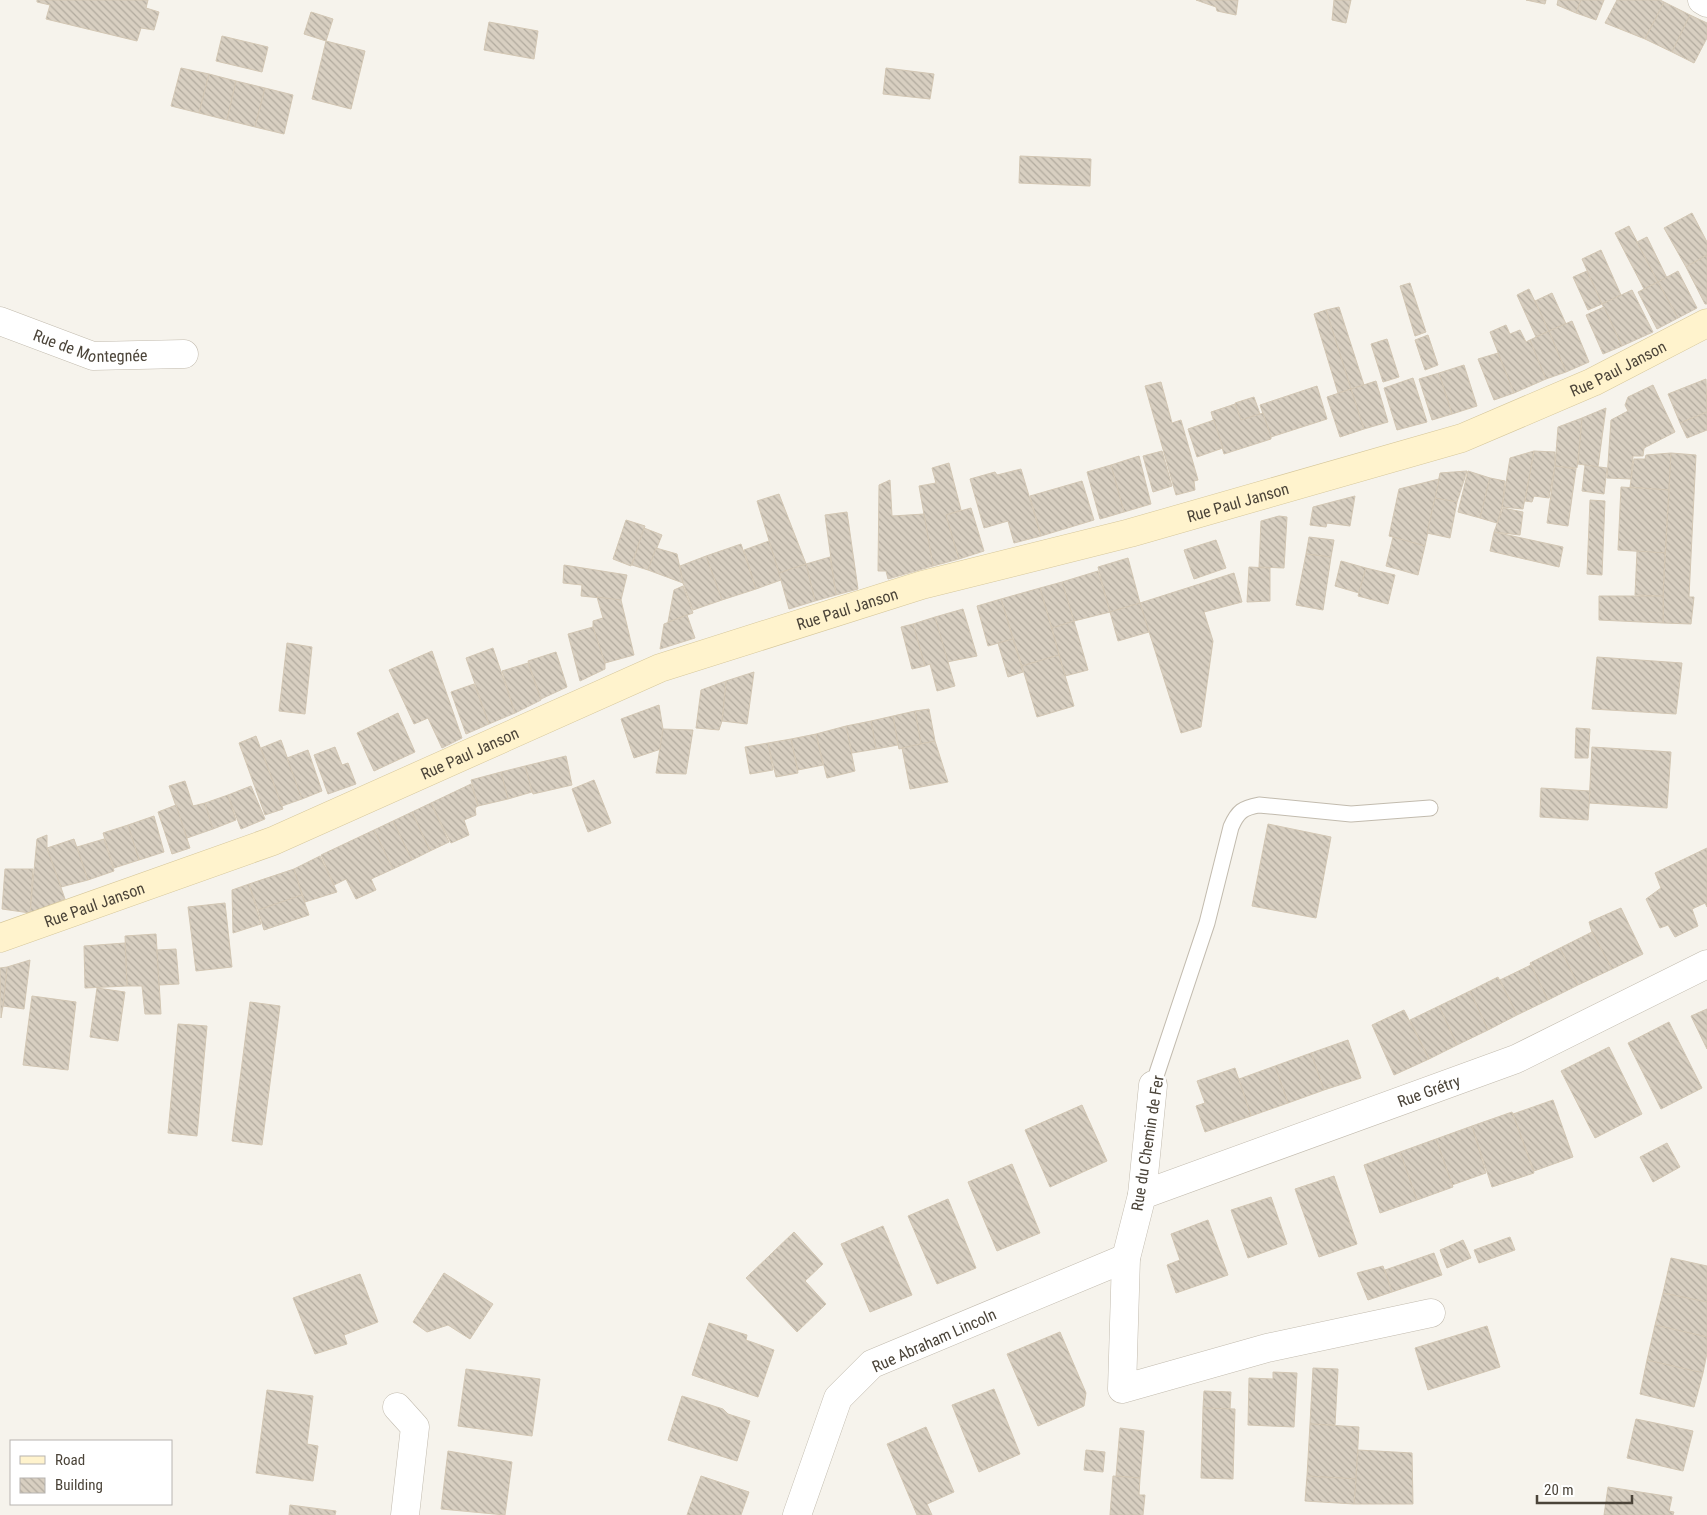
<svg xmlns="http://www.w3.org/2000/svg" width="1707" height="1515" font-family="'Roboto Condensed',sans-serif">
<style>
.building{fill:url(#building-back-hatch);stroke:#d3c7b4}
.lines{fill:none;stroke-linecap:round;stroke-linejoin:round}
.lane-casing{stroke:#c2bbae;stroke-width:17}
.street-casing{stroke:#c2bbae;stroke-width:29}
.secondary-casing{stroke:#d6c79b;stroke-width:29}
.lane{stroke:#fff;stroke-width:15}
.street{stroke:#fff;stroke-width:28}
.secondary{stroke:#fff3cd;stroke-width:28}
.labels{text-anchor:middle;stroke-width:5;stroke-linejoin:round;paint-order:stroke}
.street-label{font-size:16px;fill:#4b4439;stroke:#fff}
</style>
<defs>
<pattern id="building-back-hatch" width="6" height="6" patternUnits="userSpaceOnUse" patternTransform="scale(1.25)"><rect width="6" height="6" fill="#d8cfc1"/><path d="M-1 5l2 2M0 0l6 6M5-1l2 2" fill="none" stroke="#b1aa9e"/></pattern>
</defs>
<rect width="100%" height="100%" fill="#f6f3ec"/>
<!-- building -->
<g class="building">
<polygon points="37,0 148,0 146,8 159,12 154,30 141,28 137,41 46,19 50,5 37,2"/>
<polygon points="1196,0 1238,0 1236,15 1217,11 1216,7"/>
<polygon points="1334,0 1351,0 1346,23 1332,20"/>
<polygon points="1526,0 1546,0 1545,4"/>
<polygon points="1558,0 1581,0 1576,13 1557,5"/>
<polygon points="1581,0 1604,0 1596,20 1576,13"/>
<polygon points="1617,0 1660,0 1664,2 1645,39 1605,23"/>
<polygon points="1664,2 1690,15 1672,52 1645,39"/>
<polygon points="311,12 333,19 326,41 304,34"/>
<polygon points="1690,15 1707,23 1707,38 1694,63 1672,52"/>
<polygon points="489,22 538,31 534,59 484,50"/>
<polygon points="222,36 268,47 262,72 216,61"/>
<polygon points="326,41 365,51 351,109 312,99"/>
<polygon points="181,68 209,74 199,113 171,106"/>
<polygon points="886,68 934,74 930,99 883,94"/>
<polygon points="209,74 236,81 227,120 199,113"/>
<polygon points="236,81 265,88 255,127 227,120"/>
<polygon points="265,88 293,95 284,134 255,127"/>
<polygon points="1020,156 1091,159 1090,186 1019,183"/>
<polygon points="1692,213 1707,242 1707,255 1686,267 1664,228"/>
<polygon points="1629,226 1658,282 1644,289 1615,233"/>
<polygon points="1647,237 1667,278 1658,282 1637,242"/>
<polygon points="1601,250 1621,295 1602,304 1582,259"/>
<polygon points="1707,255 1707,304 1705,304 1686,267"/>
<polygon points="1587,271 1602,304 1588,310 1573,277"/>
<polygon points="1678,271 1697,308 1678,318 1658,282"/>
<polygon points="1658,282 1678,318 1657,329 1638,292"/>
<polygon points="1410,283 1426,332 1415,336 1400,286"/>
<polygon points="1529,289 1549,331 1536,337 1517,295"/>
<polygon points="1632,290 1653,332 1622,346 1602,304"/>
<polygon points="1552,293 1566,324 1549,331 1535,301"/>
<polygon points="1339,307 1364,385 1351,389 1326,310"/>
<polygon points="1604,307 1622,346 1603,354 1586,315"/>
<polygon points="1326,310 1351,389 1338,393 1314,314"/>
<polygon points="1572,321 1589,362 1566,372 1549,331"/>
<polygon points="1506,325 1510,334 1520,330 1526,342 1530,340 1546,379 1514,393 1490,332"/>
<polygon points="1549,331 1566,372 1546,379 1530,340"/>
<polygon points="1428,335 1438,365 1425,370 1415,340"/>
<polygon points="1387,339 1399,377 1383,382 1371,344"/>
<polygon points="1498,353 1514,393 1494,400 1478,359"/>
<polygon points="1464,365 1477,406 1452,414 1439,373"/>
<polygon points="1439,373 1452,414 1432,420 1419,379"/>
<polygon points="1413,378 1427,422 1397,430 1384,388"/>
<polygon points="1706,379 1707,412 1680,423 1668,394"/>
<polygon points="1376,381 1388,422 1364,429 1351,389"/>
<polygon points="1161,382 1172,423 1181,420 1198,480 1194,481 1195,490 1176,495 1145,386"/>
<polygon points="1653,385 1675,432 1644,448 1643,456 1633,456 1631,479 1607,478 1611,420 1628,411 1625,405 1628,397"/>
<polygon points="1317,386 1327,419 1271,437 1260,405"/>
<polygon points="1351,389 1364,429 1340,437 1327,397"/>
<polygon points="1254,397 1260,414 1241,420 1235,403"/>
<polygon points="1235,404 1241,420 1263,413 1271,437 1271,439 1224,454 1211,412"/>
<polygon points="1606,408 1598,467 1578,464 1582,418"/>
<polygon points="1707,412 1707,430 1687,438 1680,423"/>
<polygon points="1582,418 1577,468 1555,466 1558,427"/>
<polygon points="1214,420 1223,448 1197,457 1188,429"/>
<polygon points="1162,451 1172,486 1153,492 1143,456"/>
<polygon points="1534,451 1555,452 1555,466 1549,498 1534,496 1532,502 1525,501"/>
<polygon points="1534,451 1523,509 1502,507 1510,458"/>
<polygon points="1671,453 1669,490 1630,487 1634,459 1645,459 1646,455"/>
<polygon points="1671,453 1696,455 1689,597 1694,597 1691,624 1663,623 1663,596"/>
<polygon points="1139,456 1151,504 1124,512 1111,465"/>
<polygon points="949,463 961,510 946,515 959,559 933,566 919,486 936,483 932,468"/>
<polygon points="1111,465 1124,512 1100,519 1087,472"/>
<polygon points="1585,465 1607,468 1604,494 1582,491"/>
<polygon points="1555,466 1576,469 1568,526 1547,523"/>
<polygon points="1021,469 1041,536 1014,543 1008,521 984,528 970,479 995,472 997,475"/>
<polygon points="1467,471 1457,502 1435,498 1440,473"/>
<polygon points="1468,471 1490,478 1480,518 1458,512"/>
<polygon points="1490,478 1505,481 1502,507 1497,523 1480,518"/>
<polygon points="1439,479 1425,546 1389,536 1399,489"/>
<polygon points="890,480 892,516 924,514 933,566 888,579 886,571 878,571 879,485"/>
<polygon points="1082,481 1094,520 1041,536 1030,496"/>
<polygon points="1621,487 1669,490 1665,553 1618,550"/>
<polygon points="779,494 806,564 779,573 757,501"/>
<polygon points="1355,496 1350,526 1327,523 1326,527 1310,525 1313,507"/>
<polygon points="1435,498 1457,502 1450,538 1427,533"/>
<polygon points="1590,500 1605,501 1602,575 1587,574"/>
<polygon points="971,508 984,551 959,559 946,515"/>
<polygon points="1503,508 1523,512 1520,535 1494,532"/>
<polygon points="847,512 858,589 836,595 825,515"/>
<polygon points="1279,516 1287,517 1284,568 1259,567 1261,521"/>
<polygon points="626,520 645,526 631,566 613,559"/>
<polygon points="644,528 662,535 648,570 632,565"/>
<polygon points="1494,532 1563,547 1559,567 1490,551"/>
<polygon points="1309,537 1334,540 1331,557 1306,554"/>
<polygon points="1393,537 1425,546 1418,575 1386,566"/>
<polygon points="1216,540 1226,568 1194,579 1184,550"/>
<polygon points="769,541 781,580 756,589 744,550"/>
<polygon points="741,544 756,589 722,600 706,556"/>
<polygon points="656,548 677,554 683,583 648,570"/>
<polygon points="1637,551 1665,553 1663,596 1635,595"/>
<polygon points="1306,554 1331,557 1323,610 1296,605"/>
<polygon points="706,556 722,600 693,610 683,583 680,566"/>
<polygon points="830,557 836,595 815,601 806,564"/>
<polygon points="1128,558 1140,603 1110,612 1098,567"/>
<polygon points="1341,561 1366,568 1359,593 1335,586"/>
<polygon points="806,564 815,601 789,609 779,573"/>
<polygon points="564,565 627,575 621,600 581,596 582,585 563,583"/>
<polygon points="1249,567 1270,568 1270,601 1247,602"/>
<polygon points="1366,568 1395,575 1388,604 1358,596"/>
<polygon points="1098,571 1110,612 1074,621 1062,582"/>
<polygon points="1234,573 1242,602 1204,612 1213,641 1201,727 1181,733 1140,603"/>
<polygon points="1062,582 1074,621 1052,628 1040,588"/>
<polygon points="683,586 693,613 668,622 674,590"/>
<polygon points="1040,588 1059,655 1022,666 1001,599"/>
<polygon points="1599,596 1663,596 1663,623 1599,620"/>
<polygon points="597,597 621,600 634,655 605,663 593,627 593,621 603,618"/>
<polygon points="1001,599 1013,639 988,646 977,606"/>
<polygon points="1140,603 1149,632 1118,641 1110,612"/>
<polygon points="963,609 977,656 947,662 935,617"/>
<polygon points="687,615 695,638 660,649 664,624"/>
<polygon points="935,617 955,686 937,691 930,664 925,666 913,624"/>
<polygon points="1074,621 1088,670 1065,676 1052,628"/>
<polygon points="913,624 925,666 912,669 901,627"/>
<polygon points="593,627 605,663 605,669 580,681 568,634"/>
<polygon points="1013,639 1023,672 1008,677 998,643"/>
<polygon points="287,643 312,647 305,714 279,711"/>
<polygon points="493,648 515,713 489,724 466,658"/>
<polygon points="432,651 462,738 442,748 428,718 414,724 389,670"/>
<polygon points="556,652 567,687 541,699 528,661"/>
<polygon points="1059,655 1074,706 1037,717 1022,666"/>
<polygon points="1597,657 1682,663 1676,714 1592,709"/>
<polygon points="528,663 541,700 515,713 502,671"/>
<polygon points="754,672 747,724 722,721 726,681"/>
<polygon points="726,681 722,721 719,730 696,728 701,690"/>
<polygon points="474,684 489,724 466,734 451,692"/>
<polygon points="659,705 663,729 661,749 634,758 621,719"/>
<polygon points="929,709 935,741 921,744 915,711"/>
<polygon points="915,711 921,744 899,749 893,716"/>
<polygon points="398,713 415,752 374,771 357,733"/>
<polygon points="893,716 898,745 876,749 871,721"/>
<polygon points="871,721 876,749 852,753 846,726"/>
<polygon points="846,726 855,771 827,778 816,734"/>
<polygon points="1576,728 1590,729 1588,758 1575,758"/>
<polygon points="663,729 693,730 686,774 656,773"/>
<polygon points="816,734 823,765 798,770 791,739"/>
<polygon points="256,736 283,809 265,815 239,743"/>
<polygon points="791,739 798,773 776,777 768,743"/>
<polygon points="281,740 302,799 282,806 261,748"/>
<polygon points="935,741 948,782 910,789 902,748"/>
<polygon points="768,743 773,770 750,774 745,747"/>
<polygon points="335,747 342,765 348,763 356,784 328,794 314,755"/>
<polygon points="1592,747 1671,752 1667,808 1589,803"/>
<polygon points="308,750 322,791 302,799 287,758"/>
<polygon points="566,756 572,785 533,794 525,766"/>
<polygon points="525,766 532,792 508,799 501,772"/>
<polygon points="501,772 508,799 478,806 471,780"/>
<polygon points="594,780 611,823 588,832 572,789"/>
<polygon points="185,781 193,806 205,803 213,829 187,838 169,786"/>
<polygon points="471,784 478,806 475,808 476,815 464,820 469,835 451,843 431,803"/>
<polygon points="251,786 265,819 241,829 228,795"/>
<polygon points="1541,788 1590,791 1588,820 1540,817"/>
<polygon points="228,795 236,820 213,829 205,803"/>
<polygon points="431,803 449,842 430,851 412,812"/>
<polygon points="176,805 190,848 172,854 158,812"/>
<polygon points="412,812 430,851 412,860 393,821"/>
<polygon points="154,816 164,852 139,860 128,825"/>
<polygon points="393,821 412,860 393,869 374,830"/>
<polygon points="1268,824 1331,837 1316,918 1252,906"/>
<polygon points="128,825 139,860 114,868 103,833"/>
<polygon points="374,830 393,869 371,879 376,890 356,899 346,879 334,885 321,855"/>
<polygon points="47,835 47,848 65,899 30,913 37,839"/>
<polygon points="74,839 88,880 61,887 47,848"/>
<polygon points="104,839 114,871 88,880 77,847"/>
<polygon points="1707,848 1707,907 1705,903 1692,909 1698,926 1675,937 1668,925 1660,928 1646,899 1661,888 1655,873"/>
<polygon points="320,856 337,892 305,902 294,869"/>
<polygon points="5,869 33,869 30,913 2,909"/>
<polygon points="294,869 302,895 258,910 249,884"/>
<polygon points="249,884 261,924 233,933 232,890"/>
<polygon points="302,895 309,915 264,930 258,910"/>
<polygon points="225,903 232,967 196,971 188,907"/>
<polygon points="1621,908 1643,954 1612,969 1592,932 1589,922"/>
<polygon points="1592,932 1612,969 1578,985 1560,948"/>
<polygon points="156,934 161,1014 145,1014 142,986 127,986 125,936"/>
<polygon points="125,943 127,986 85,988 84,946"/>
<polygon points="1560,948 1578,985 1548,1000 1530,963"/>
<polygon points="176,949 179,984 159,985 157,950"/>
<polygon points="30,960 24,1009 3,1006 7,967"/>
<polygon points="1531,965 1548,1000 1517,1015 1500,980"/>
<polygon points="7,967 3,1006 1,1018 0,968"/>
<polygon points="1498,977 1517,1015 1488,1030 1470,991"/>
<polygon points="97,988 125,992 118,1041 90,1037"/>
<polygon points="1470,991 1488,1030 1457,1045 1439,1006"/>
<polygon points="32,996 76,1002 68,1070 23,1065"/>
<polygon points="250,1002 280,1006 262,1145 232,1141"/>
<polygon points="1439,1006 1457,1045 1429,1059 1410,1020"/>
<polygon points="1707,1009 1707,1049 1691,1016"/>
<polygon points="1404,1010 1429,1059 1394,1075 1372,1025"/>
<polygon points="1669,1022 1702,1088 1661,1109 1628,1043"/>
<polygon points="178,1024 207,1026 197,1136 168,1133"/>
<polygon points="1348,1040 1361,1078 1324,1090 1311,1053"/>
<polygon points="1609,1047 1642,1114 1595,1138 1561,1071"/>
<polygon points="1311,1053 1324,1090 1288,1103 1275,1066"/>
<polygon points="1275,1066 1288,1103 1251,1116 1239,1079"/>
<polygon points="1235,1068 1251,1116 1205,1132 1196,1106 1205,1103 1197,1081"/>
<polygon points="1553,1100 1573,1157 1534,1171 1513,1114"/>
<polygon points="1082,1105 1107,1161 1050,1187 1025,1130"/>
<polygon points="1512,1112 1534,1173 1492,1187 1472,1126"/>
<polygon points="1472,1126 1486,1173 1452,1185 1436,1139"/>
<polygon points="1436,1139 1453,1187 1417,1200 1400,1152"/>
<polygon points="1667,1143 1680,1167 1653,1182 1640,1157"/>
<polygon points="1400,1152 1417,1200 1380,1213 1364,1165"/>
<polygon points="1012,1164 1040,1233 997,1251 968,1182"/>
<polygon points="1334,1176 1357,1244 1319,1257 1295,1189"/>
<polygon points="1271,1197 1287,1244 1248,1258 1231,1210"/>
<polygon points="948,1199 976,1268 937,1284 908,1216"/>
<polygon points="1208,1220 1228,1275 1176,1293 1167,1265 1180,1260 1171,1234"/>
<polygon points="883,1226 912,1295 870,1312 841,1244"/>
<polygon points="794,1232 823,1264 805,1281 826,1304 797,1332 746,1278"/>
<polygon points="1510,1237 1515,1250 1479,1263 1474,1250"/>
<polygon points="1463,1240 1471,1258 1447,1268 1440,1250"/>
<polygon points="1434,1253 1442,1275 1392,1292 1385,1270"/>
<polygon points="1671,1258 1707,1266 1707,1302 1663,1293"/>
<polygon points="1383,1266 1392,1292 1368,1300 1357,1273"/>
<polygon points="444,1273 493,1304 470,1339 448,1325 427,1332 413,1322"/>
<polygon points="360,1274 378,1322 344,1335 347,1344 315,1354 293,1298"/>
<polygon points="1663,1293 1707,1302 1707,1337 1655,1325"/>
<polygon points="709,1323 747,1335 746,1340 774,1350 758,1397 692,1375"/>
<polygon points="1655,1325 1707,1337 1707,1353 1703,1373 1647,1360"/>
<polygon points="1487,1326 1500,1367 1428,1390 1415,1348"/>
<polygon points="1060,1332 1086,1393 1084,1406 1038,1426 1007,1354"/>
<polygon points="1647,1360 1703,1373 1694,1407 1640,1394"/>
<polygon points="1313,1368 1338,1369 1335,1425 1310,1424"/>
<polygon points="466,1369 540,1379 532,1436 458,1426"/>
<polygon points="1273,1372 1297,1373 1294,1427 1248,1425 1249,1378 1273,1379"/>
<polygon points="994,1389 1020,1454 979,1472 952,1405"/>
<polygon points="267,1390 313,1396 307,1444 318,1446 313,1481 256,1473"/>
<polygon points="1204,1391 1231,1392 1230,1409 1203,1408"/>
<polygon points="682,1396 723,1409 728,1414 750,1421 737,1461 668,1440"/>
<polygon points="1203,1408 1235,1409 1233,1479 1201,1478"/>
<polygon points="1636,1419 1693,1431 1683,1471 1627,1458"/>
<polygon points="1310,1424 1359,1427 1356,1479 1307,1476"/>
<polygon points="926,1427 954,1492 927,1504 932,1515 917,1515 887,1444"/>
<polygon points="1120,1428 1144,1431 1140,1478 1116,1476"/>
<polygon points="1086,1450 1105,1452 1103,1472 1084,1470"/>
<polygon points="1358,1450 1412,1453 1413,1504 1354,1504"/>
<polygon points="448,1451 512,1462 505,1515 441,1509"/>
<polygon points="701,1476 749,1492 741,1515 687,1515"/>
<polygon points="1113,1476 1140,1478 1139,1495 1145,1495 1143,1515 1110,1515"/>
<polygon points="1307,1476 1356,1479 1354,1504 1305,1501"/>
<polygon points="1608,1487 1672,1497 1669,1511 1674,1512 1673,1515 1604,1515"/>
<polygon points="290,1505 336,1511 335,1515 289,1515"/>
</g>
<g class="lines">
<defs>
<path id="lane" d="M1153 1085 1207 923 1231 827C1238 811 1243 808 1259 805L1351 814 1430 808"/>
<g id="street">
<polyline points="1702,0 1707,3"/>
<path id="s1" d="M0 321 93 356 184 354"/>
<polyline points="1153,1085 1142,1195 1126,1258 1122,1389 1267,1348 1431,1313"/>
<path id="s2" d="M1142 1195 1516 1059 1707 964"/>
<polyline points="397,1407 415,1427 405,1515"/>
<polyline points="797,1515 838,1398 872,1364 1126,1258"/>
</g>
<g id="secondary">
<path id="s3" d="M0 938 273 841 660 668 922 585 1130 533 1462 438 1593 382 1707 323"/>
</g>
</defs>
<!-- lane casing -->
<use href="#lane" class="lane-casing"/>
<!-- street casing -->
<use href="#street" class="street-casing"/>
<!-- secondary casing -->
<use href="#secondary" class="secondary-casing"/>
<!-- lane -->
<use href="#lane" class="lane"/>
<!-- street -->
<use href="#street" class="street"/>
<!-- secondary -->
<use href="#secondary" class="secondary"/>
</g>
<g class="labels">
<!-- street labels -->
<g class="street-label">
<text dy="6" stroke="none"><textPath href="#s1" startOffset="95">Rue de Montegnée</textPath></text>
<text dy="6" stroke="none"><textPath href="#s3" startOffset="1719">Rue Paul Janson</textPath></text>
<text dy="6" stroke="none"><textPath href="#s3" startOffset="1315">Rue Paul Janson</textPath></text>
<text dy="6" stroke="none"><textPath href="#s3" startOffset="910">Rue Paul Janson</textPath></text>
<text dy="6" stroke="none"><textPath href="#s3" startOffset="505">Rue Paul Janson</textPath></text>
<text dy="6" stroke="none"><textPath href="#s3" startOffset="100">Rue Paul Janson</textPath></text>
<text dy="6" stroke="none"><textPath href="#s2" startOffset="305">Rue Grétry</textPath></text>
<text transform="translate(1147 1143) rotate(-81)" y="6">Rue du Chemin de Fer</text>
<text transform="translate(934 1340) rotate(-24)" y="6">Rue Abraham Lincoln</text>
</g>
</g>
<!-- legend -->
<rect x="10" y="1440" width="162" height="65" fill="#ffffff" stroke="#b7b4b0"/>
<rect x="20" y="1456" width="25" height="8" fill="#fff3cd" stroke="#b7b4b0"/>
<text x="55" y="1465" font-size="15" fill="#4b4439">Road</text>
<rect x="20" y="1478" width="25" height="15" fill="url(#building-back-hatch)" stroke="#b7b4b0"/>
<text x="55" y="1490" font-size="15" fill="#4b4439">Building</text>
<!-- scale -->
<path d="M1537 1495v8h95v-8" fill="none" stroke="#4b4439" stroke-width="2.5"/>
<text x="1544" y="1495" font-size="15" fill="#4b4439" stroke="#ffffff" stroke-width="4" paint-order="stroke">20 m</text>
</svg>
